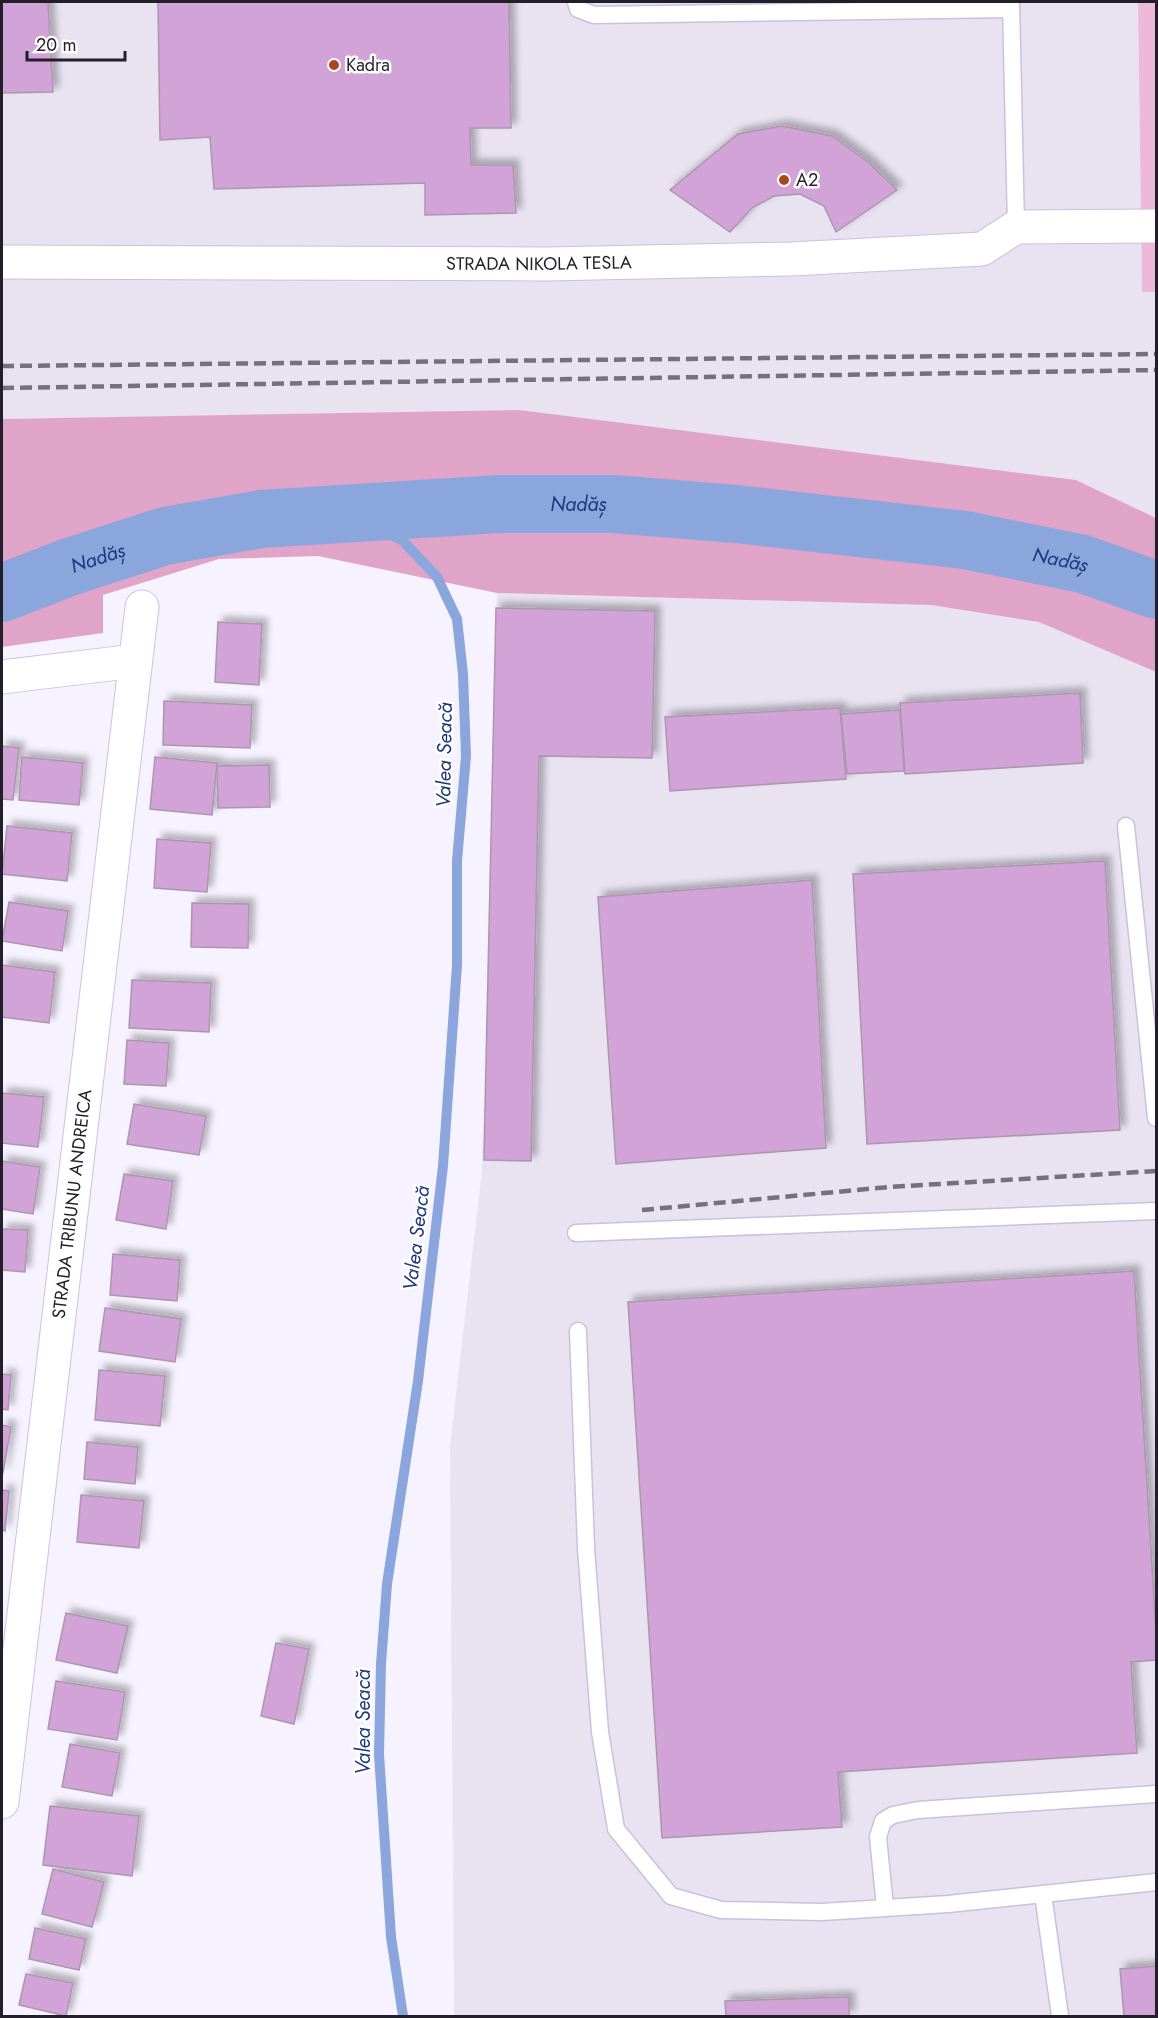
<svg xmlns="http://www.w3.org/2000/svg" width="1158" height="2018" font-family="Jost,sans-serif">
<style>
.built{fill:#e8e2f1}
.green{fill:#eeb8d9}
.forest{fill:#e1a4c9}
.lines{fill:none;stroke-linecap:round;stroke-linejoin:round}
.stream{stroke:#8ba5dd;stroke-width:10}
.river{stroke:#8ba5dd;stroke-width:58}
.building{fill:#d1a3d6;stroke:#ac96af;stroke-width:1.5;filter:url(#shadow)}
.lane-casing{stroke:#ccc0de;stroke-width:19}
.street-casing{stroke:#ccc0de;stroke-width:35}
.lane{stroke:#fff;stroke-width:16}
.street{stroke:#fff;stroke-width:33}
.rail{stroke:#74707c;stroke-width:4.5;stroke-dasharray:12 6;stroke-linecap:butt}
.poi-dot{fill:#ac461f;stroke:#fff;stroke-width:2}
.labels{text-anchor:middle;stroke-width:5;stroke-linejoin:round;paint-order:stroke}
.poi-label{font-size:18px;fill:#231f2a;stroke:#fff;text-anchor:start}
.street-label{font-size:18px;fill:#231f2a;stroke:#fff}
.water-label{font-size:20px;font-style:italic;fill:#1e387a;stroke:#fff}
</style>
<defs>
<filter id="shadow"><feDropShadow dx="5.5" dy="-5.5" stdDeviation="3" flood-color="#0004"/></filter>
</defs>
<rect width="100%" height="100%" fill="#f7f2ff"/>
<!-- built -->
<g class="built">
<polygon points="2,2 1138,2 1142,291 1156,292 1156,518 1076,480 519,411 2,419"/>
<polygon points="497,593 931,605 1039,622 1156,672 1156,2016 454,2016 450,1446 482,1171"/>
</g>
<!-- green -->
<polygon class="green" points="1138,2 1156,2 1156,292 1142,292"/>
<!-- forest -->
<polygon class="forest" points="519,410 1076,480 1156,518 1156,672 1039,622 931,605 497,593 318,556 219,559 103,595 103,633 2,647 2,419"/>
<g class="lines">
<!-- stream -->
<polyline class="stream" points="346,516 402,540 437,577 457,619 463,674 466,756 457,861 457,965 443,1166 418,1381 387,1584 381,1664 379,1754 391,1937 403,2016"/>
<!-- river -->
<path class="river" id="s1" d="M2 593 69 567 165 536 261 519 500 504H613L736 514 965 540 1083 564 1156 590"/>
</g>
<!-- building -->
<g class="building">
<polygon points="2,2 48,2 53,92 2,93"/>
<polygon points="158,2 509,2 511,128 470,128 471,165 513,165 516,213 425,215 425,183 214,189 210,137 160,140"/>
<polygon points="782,126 832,136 868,162 897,190 836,232 824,206 800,194 774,196 752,208 730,232 670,190 738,134"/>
<polygon points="496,608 655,611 652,758 539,756 531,1161 484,1160"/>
<polygon points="218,622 262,624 259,685 215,682"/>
<polygon points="1080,693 1083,763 905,774 900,703"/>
<polygon points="164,701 252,705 250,748 163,745"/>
<polygon points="840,708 846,779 670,791 665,717"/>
<polygon points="900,710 904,771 847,774 841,714"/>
<polygon points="2,746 19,748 13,800 2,799"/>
<polygon points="22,757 83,763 79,805 19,800"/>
<polygon points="155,757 217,763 212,815 150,809"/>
<polygon points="269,765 270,807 218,808 217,766"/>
<polygon points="7,826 72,833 67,881 2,874"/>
<polygon points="157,839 211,843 207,892 154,888"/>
<polygon points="1105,861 1120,1130 867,1144 853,874"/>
<polygon points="812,880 826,1148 616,1164 598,897"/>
<polygon points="9,902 68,911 62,951 2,941"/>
<polygon points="192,903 249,904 248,948 191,947"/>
<polygon points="2,965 55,972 49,1023 2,1017"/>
<polygon points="132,980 211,983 209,1032 129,1028"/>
<polygon points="127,1040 169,1043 166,1086 124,1084"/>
<polygon points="2,1093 44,1097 38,1147 2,1143"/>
<polygon points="134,1104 206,1116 199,1155 127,1144"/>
<polygon points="2,1161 40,1167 33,1214 2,1209"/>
<polygon points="124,1174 173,1181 166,1229 116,1220"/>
<polygon points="2,1229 28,1230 25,1272 2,1270"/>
<polygon points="113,1254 180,1260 177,1301 110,1295"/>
<polygon points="1134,1271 1156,1633 1156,1660 1131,1662 1137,1753 838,1772 842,1827 662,1838 628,1302"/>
<polygon points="105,1308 181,1319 175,1362 99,1351"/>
<polygon points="99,1370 165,1376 160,1426 95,1420"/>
<polygon points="2,1374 11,1375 8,1410 2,1409"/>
<polygon points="2,1425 11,1427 3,1473 2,1473"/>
<polygon points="87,1442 138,1447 135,1484 84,1479"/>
<polygon points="2,1490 9,1491 5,1531 2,1530"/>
<polygon points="81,1495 144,1501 139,1548 77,1542"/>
<polygon points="66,1613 128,1626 117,1673 56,1660"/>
<polygon points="276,1643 309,1649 294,1724 261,1716"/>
<polygon points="56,1681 125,1692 117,1740 48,1729"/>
<polygon points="70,1744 120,1753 112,1796 62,1787"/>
<polygon points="50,1806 139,1816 132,1876 43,1865"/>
<polygon points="53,1869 104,1882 92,1927 42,1914"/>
<polygon points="35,1928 86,1939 79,1970 29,1959"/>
<polygon points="1156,1966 1156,2016 1124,2016 1120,1969"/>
<polygon points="26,1974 73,1983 66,2016 19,2005"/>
<polygon points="849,1997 849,2016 726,2016 725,2001"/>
</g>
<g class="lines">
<defs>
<g id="lane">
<polyline points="576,2 578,9 594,15 1011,9"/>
<polyline points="1011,2 1016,227"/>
<polyline points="1126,826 1156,1118"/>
<polyline points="576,1233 1156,1211"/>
<polyline points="578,1331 586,1548 600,1732 616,1829 671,1896 721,1910 822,1912 948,1904 1043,1894 1060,2016"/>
<polyline points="1043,1894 1156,1882"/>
<polyline points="885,1907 878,1837 883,1821 893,1815 918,1810 1156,1794"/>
</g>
<g id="street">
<path id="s2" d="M2 262 546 264 791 259 982 249 1016 227 1156 226"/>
<polyline points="2,677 135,661"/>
<path id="s3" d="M2 1802 142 607"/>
</g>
</defs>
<!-- lane casing -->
<use href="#lane" class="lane-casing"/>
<!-- street casing -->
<use href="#street" class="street-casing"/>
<!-- lane -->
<use href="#lane" class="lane"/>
<!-- street -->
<use href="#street" class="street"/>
<!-- rail -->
<g class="rail">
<polyline points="2,366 1156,354"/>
<polyline points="2,388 1156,370"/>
<polyline points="642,1210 889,1187 1156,1171"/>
</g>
</g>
<!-- markers -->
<g class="poi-dot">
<circle cx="334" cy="65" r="6"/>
<circle cx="784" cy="180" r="6"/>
</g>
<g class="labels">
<!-- poi labels -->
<g class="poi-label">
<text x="346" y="71">Kadra</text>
<text x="796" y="186">A2</text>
</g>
<!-- street labels -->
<g class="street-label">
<text dy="6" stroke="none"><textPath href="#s2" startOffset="537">STRADA NIKOLA TESLA</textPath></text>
<text dy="6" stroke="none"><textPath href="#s3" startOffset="602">STRADA TRIBUNU ANDREICA</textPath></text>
</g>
<!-- water labels -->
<g class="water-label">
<text dy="7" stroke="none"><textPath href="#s1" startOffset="588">Nadăș</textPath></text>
<text dy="7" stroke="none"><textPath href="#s1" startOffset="102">Nadăș</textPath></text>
<text dy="7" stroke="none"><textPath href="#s1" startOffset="1074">Nadăș</textPath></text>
<text transform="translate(444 755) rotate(-89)" y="7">Valea Seacă</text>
<text transform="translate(416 1238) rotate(-83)" y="7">Valea Seacă</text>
<text transform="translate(363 1722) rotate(-90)" y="7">Valea Seacă</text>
</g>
</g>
<!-- border -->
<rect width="1158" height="2018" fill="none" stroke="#231f2a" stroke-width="6"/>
<!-- scale -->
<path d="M27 51v9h98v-9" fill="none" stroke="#231f2a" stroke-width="3"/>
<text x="36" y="51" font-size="18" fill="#231f2a" stroke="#ffffff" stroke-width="4.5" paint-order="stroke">20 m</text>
</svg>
